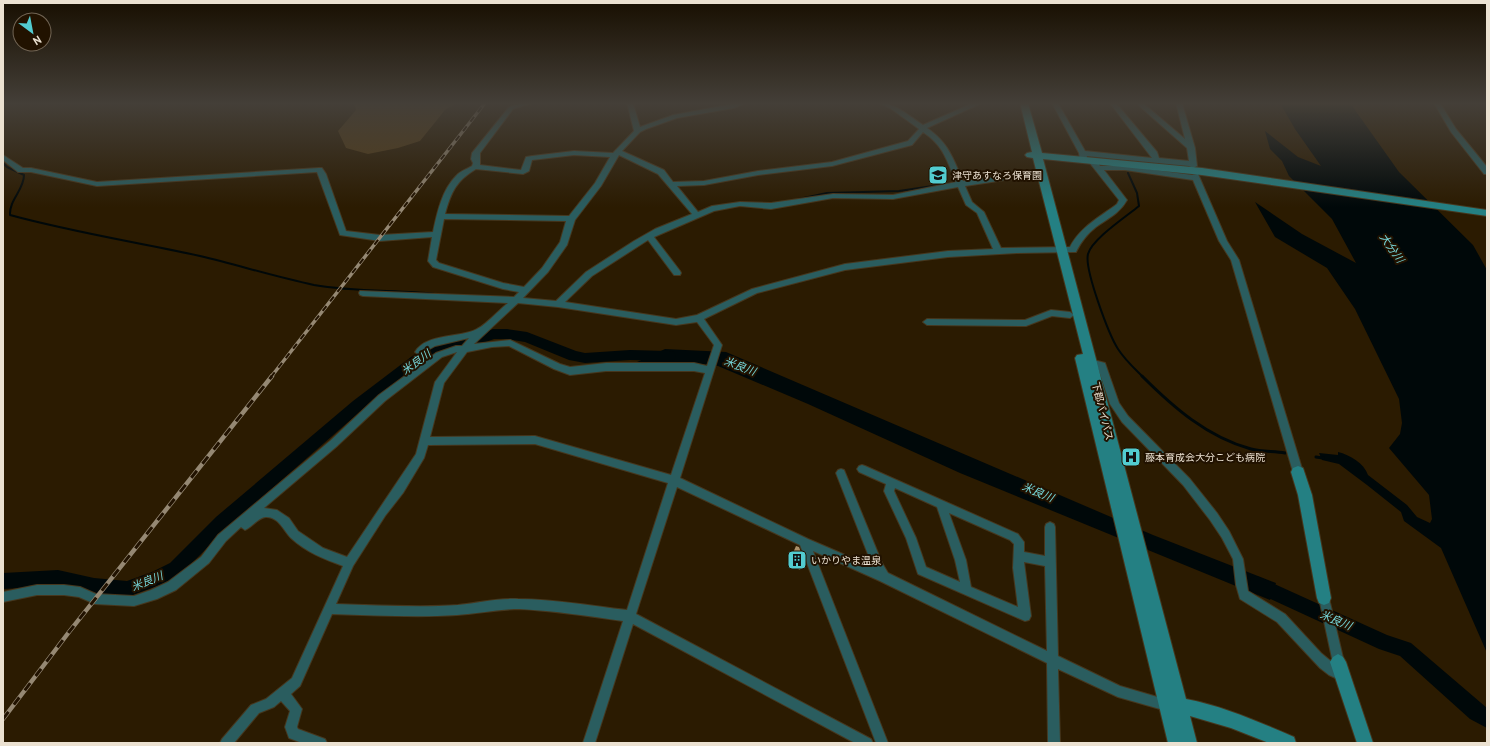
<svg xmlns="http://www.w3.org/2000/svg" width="1490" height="746" font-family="'PT Sans','Noto Sans JP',sans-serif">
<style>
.green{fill:#533c16}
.water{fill:#000809}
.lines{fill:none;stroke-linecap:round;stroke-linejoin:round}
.stream-far1{stroke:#000809;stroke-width:2}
.stream{stroke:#000809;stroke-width:3}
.river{fill:#000809;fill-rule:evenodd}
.building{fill:#ab916a}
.street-casing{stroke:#46371e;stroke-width:2}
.secondary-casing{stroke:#46371e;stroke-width:2}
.street{fill:#2a5d5f;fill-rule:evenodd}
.secondary{fill:#248083;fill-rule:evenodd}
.rail-far1-casing{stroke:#958873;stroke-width:3.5}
.rail-casing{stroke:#958873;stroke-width:4.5}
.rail-far1{stroke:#211200;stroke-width:2;stroke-dasharray:6;stroke-linecap:butt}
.rail{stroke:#211200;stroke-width:3;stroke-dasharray:9;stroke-linecap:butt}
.labels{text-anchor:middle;stroke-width:4;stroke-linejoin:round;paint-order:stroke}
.poi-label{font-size:10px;fill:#ebe1d1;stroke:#211200;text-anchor:start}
.street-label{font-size:10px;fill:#ebe1d1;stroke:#211200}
.water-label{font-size:11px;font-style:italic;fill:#76d7da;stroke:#211200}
</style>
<rect width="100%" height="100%" fill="#2b1b01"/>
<!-- green -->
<polygon class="green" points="354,103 457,103 445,110 420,141 398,148 368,154 346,148 338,131 356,110"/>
<!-- water -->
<g class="water">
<path d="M1280 103H1350L1399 172 1473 245 1487 270V653L1441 548 1404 521 1401 512 1367 485 1339 464 1322 460 1319 453 1338 455V452C1350 455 1364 463 1368 475L1407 505 1417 517 1430 523 1432 519 1429 495 1389 448 1400 434 1402 423 1399 399 1355 309 1327 268 1275 237 1255 202 1302 234 1356 263 1332 219 1289 176 1282 161 1270 149 1265 131 1298 157 1321 166 1295 129Z"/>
<polygon points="665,349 726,352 1153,535 1276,583 1270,600 960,473 808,404 718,366 693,363 637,362"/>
</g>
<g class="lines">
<!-- stream-far1 -->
<g class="stream-far1">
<path d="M3 163 7 167 24 175C24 190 9 200 10 215 72 232 136 242 200 256 238 265 276 277 314 285 354 292 395 290 435 294"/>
<path d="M1128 173 1137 193 1139 206C1127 216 1092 239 1088 254 1084 269 1109 335 1118 349 1125 360 1134 368 1143 377"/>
<polyline points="995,177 1012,174 1025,174"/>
<polyline points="799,199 827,193 899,191 953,183"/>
</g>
<!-- stream -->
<g class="stream">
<path d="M1142 376C1173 407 1207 437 1251 449 1262 452 1274 451 1285 453"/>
<polyline points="1316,457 1323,458"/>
</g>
<!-- river -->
<g class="river">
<polygon points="493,329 507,329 527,332 576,351 585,353 630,350 669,351 674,352 676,356 674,360 669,361 630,360 585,363 569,360 525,342 507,339 494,339 475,346 459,347 440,351 363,409 228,527 182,573 163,584 127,597 94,594 58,586 3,589 3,573 58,570 94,578 127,581 152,572 170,563 216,517 353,401 411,357 431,343 459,337 474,336"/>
<polygon points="1257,576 1387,635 1411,643 1487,708 1487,728 1470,719 1400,656 1379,649 1251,590 1249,584 1251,578"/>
</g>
</g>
<!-- building -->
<polygon class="building" points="796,546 799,547 804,560 800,570 788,564"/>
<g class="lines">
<defs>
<g id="street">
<path d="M522 103H532L513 109 480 153V165L521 170 526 157 532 156 574 151 613 153 634 131 627 103H633L640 127 673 115 737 103H746L734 108 677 118 646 129 640 132 622 151 664 170 673 182 704 181 758 171 832 162 908 141 919 129 890 108 879 103C896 103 909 116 923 125L973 103H982L927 128C949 143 953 159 963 181L1011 175 1043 176 1047 178 1043 180 1011 179 965 186 972 202 984 212 1001 248 1070 247C1080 227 1100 217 1117 204L1119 200 1089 162V158H1095L1100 166H1125L1192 175 1198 174 1227 241 1239 260 1303 472 1301 475 1298 476 1295 475 1293 472 1231 260 1219 241 1193 180 1125 170H1104L1127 200C1120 213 1107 219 1096 227 1087 234 1081 242 1076 252L1017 253 948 257 845 270 757 293 704 319 722 345 680 478 808 539 873 567 836 473 838 470 841 469 844 470 882 563 888 573 1047 651 1045 566 1024 562 1031 616 1029 620 1025 621 918 574 906 538 884 491 886 484 859 472 857 469 859 466 862 465 865 466 1018 534 1024 542V552L1045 556V527L1046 524 1050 522 1054 524 1055 527 1058 656 1120 686 1171 701 1173 705 1171 709 1167 711 1118 697 1058 669 1060 743H1048L1047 663 880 581 813 551 888 743H876L800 545 677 487 636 614 871 739 873 743H855L633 624 595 743H583L623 621C589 616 555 611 520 609 498 609 478 614 457 615 415 618 373 615 332 614L300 686 291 694 302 709 297 727 298 729 325 739 327 743H302L289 738 285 727 290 711 281 701 274 707 259 713 234 743H220L222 739 251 705 266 699 292 678 343 566C324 559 306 552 291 538 283 530 279 517 266 517 259 517 252 527 245 530L241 527 226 541 209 563 176 590 157 599 134 606 95 604 79 597 64 595H37L3 602V592L37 585H64L80 587 96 594 134 596 151 590 168 582 201 557 218 535 330 441 379 395 436 353 456 346H462L469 338 435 346 419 355 415 352C426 333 461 338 477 329 486 325 500 309 508 303L363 296 360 295 359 293 360 291 514 297 519 292 503 289 433 267 428 261 432 237 380 241 340 235 317 172 97 186 31 172H18L3 160V155L23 168H31L97 182 319 168H322L326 174 346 231 380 235 433 232C437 213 442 190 456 176 460 171 467 169 472 166L473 163 471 159 472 153 509 107ZM923 132C944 146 947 161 956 182L893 195 833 194 771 203 740 202 712 206 698 212 677 186 704 185 758 175 832 166 912 145ZM574 155 610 157 595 183 569 216 445 214C451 192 456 181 476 169L523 174 529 171 532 160ZM619 155 658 174 692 214 655 229 634 241 586 272 556 301 523 298 548 272 567 245 575 220 601 186ZM958 187 966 205 977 213 993 249 948 251 845 264 752 289 697 315 676 319 565 302 592 276 648 240 674 275H680L681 273 680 271 654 237 714 211 740 206 771 209 833 198 893 199ZM444 219 566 221 560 242 542 268 524 287 503 283 439 263 436 260ZM518 303 558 307 676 325 697 322 714 345 707 366 694 363H606L570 367 560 364 510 340 474 344ZM509 346 554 369 570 375 606 371H694L705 373 671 475 535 436 430 437 444 383 467 352 492 347ZM457 352 435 382 416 454 347 557 323 548 298 531 289 518 277 510 264 508 336 447 385 401 442 357ZM535 444 668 483 627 610C591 606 554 599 518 599 497 598 478 603 458 605 418 608 376 605 336 604L353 566 385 516 403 493 424 458 428 445ZM895 488 937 507 955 560 960 582 926 567 916 538 894 491ZM949 513 1010 540 1014 544 1013 568 1018 607 971 587 966 560Z"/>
<polygon points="1052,103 1058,103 1085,151 1152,158 1110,103 1116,103 1157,152 1159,158 1189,161 1187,148 1136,103 1143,103 1185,139 1176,103 1182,103 1195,148 1197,166 1193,168 1189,166 1087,156 1086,161 1080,161 1079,153"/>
<polygon points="1434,103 1440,103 1456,129 1487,167 1487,174 1484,174 1451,132"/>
<polygon points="1051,310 1070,312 1074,315 1070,318 1052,316 1026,326 927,325 923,322 927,319 1025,320"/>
<polygon points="1090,359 1105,363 1119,403 1128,416 1190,479 1217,513 1229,531 1243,559 1248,591 1285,614 1321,653 1333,663 1319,598 1320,594 1324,593 1328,594 1344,662 1342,666 1339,667 1346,671 1348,675 1346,679 1342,681 1329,675 1320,668 1277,622 1240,599 1236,585 1233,559 1222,538 1210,520 1183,485 1122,422 1110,404 1098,368 1087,364 1086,362 1087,360"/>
</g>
<g id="secondary">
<path d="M1020 103H1028L1042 153 1202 168 1487 210V216L1202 175 1043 159 1186 699C1223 706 1259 722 1294 737L1296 743H1269L1231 728 1190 716 1197 743H1168L1075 358 1077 355 1083 354 1033 158 1027 157 1025 155 1027 153 1032 152Z"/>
<polygon points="1298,466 1303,468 1312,495 1331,598 1329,603 1324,605 1319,603 1317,598 1298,495 1291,472 1293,468"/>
<polygon points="1338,654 1343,657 1346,662 1373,743 1357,743 1330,662 1333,657"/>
</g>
</defs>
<!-- street casing -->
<use href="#street" class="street-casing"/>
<!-- secondary casing -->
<use href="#secondary" class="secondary-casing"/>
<!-- street -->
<use href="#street" class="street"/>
<!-- secondary -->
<use href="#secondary" class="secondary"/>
<defs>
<polyline id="rail-far1" points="271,377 485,103"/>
<polyline id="rail" points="3,719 69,632 272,376"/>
</defs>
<!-- rail-far1 casing -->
<use href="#rail-far1" class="rail-far1-casing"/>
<!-- rail casing -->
<use href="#rail" class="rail-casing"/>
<!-- rail-far1 -->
<use href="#rail-far1" class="rail-far1"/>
<!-- rail -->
<use href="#rail" class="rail"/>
</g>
<!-- sky -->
<linearGradient id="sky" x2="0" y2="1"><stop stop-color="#180f01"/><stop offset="0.5" stop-color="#443f38"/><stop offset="1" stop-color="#443f38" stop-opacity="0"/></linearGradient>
<rect width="1490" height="207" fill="url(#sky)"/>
<!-- icons -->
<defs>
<symbol id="school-square" viewBox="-11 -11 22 22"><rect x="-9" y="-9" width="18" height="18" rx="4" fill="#52ccd0" stroke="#211200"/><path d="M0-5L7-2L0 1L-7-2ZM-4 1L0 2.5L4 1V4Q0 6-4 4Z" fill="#111"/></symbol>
<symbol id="hospital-square" viewBox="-11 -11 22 22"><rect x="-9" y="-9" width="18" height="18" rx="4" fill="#52ccd0" stroke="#211200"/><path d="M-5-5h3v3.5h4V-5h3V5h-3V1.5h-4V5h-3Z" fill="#111"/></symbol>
<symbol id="building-square" viewBox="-11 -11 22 22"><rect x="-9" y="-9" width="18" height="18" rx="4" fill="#52ccd0" stroke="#211200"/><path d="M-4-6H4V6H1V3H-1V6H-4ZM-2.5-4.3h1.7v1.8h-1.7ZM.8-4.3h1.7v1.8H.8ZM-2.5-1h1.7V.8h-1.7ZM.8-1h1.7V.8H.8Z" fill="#111"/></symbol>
</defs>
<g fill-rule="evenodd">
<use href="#school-square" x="927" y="164" width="22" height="22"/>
<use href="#hospital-square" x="1120" y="446" width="22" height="22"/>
<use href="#building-square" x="786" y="549" width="22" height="22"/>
</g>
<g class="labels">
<!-- poi labels -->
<g class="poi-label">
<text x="952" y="179">津守あすなろ保育園</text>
<text x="1145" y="461">藤本育成会大分こども病院</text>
<text x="811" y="564">いかりやま温泉</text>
</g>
<!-- street labels -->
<g class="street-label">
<text transform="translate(1103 411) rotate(76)" y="4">下郡バイパス</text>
</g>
<!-- water labels -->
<g class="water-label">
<text transform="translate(1392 248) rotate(55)" y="4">大分川</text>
<text transform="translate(416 362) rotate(-36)" y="4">米良川</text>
<text transform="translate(740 366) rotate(20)" y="4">米良川</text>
<text transform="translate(1038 492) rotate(23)" y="4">米良川</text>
<text transform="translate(147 581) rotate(-22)" y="4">米良川</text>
<text transform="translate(1336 620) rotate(23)" y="4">米良川</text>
</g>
</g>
<!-- border -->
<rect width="1490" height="746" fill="none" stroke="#ebe1d1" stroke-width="8"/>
<!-- north arrow -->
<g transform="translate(32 32) rotate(148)"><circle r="19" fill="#211200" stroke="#726554"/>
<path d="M0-3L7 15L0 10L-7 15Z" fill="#52ccd0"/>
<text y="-6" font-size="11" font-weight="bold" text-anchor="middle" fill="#ebe1d1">N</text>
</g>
</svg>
